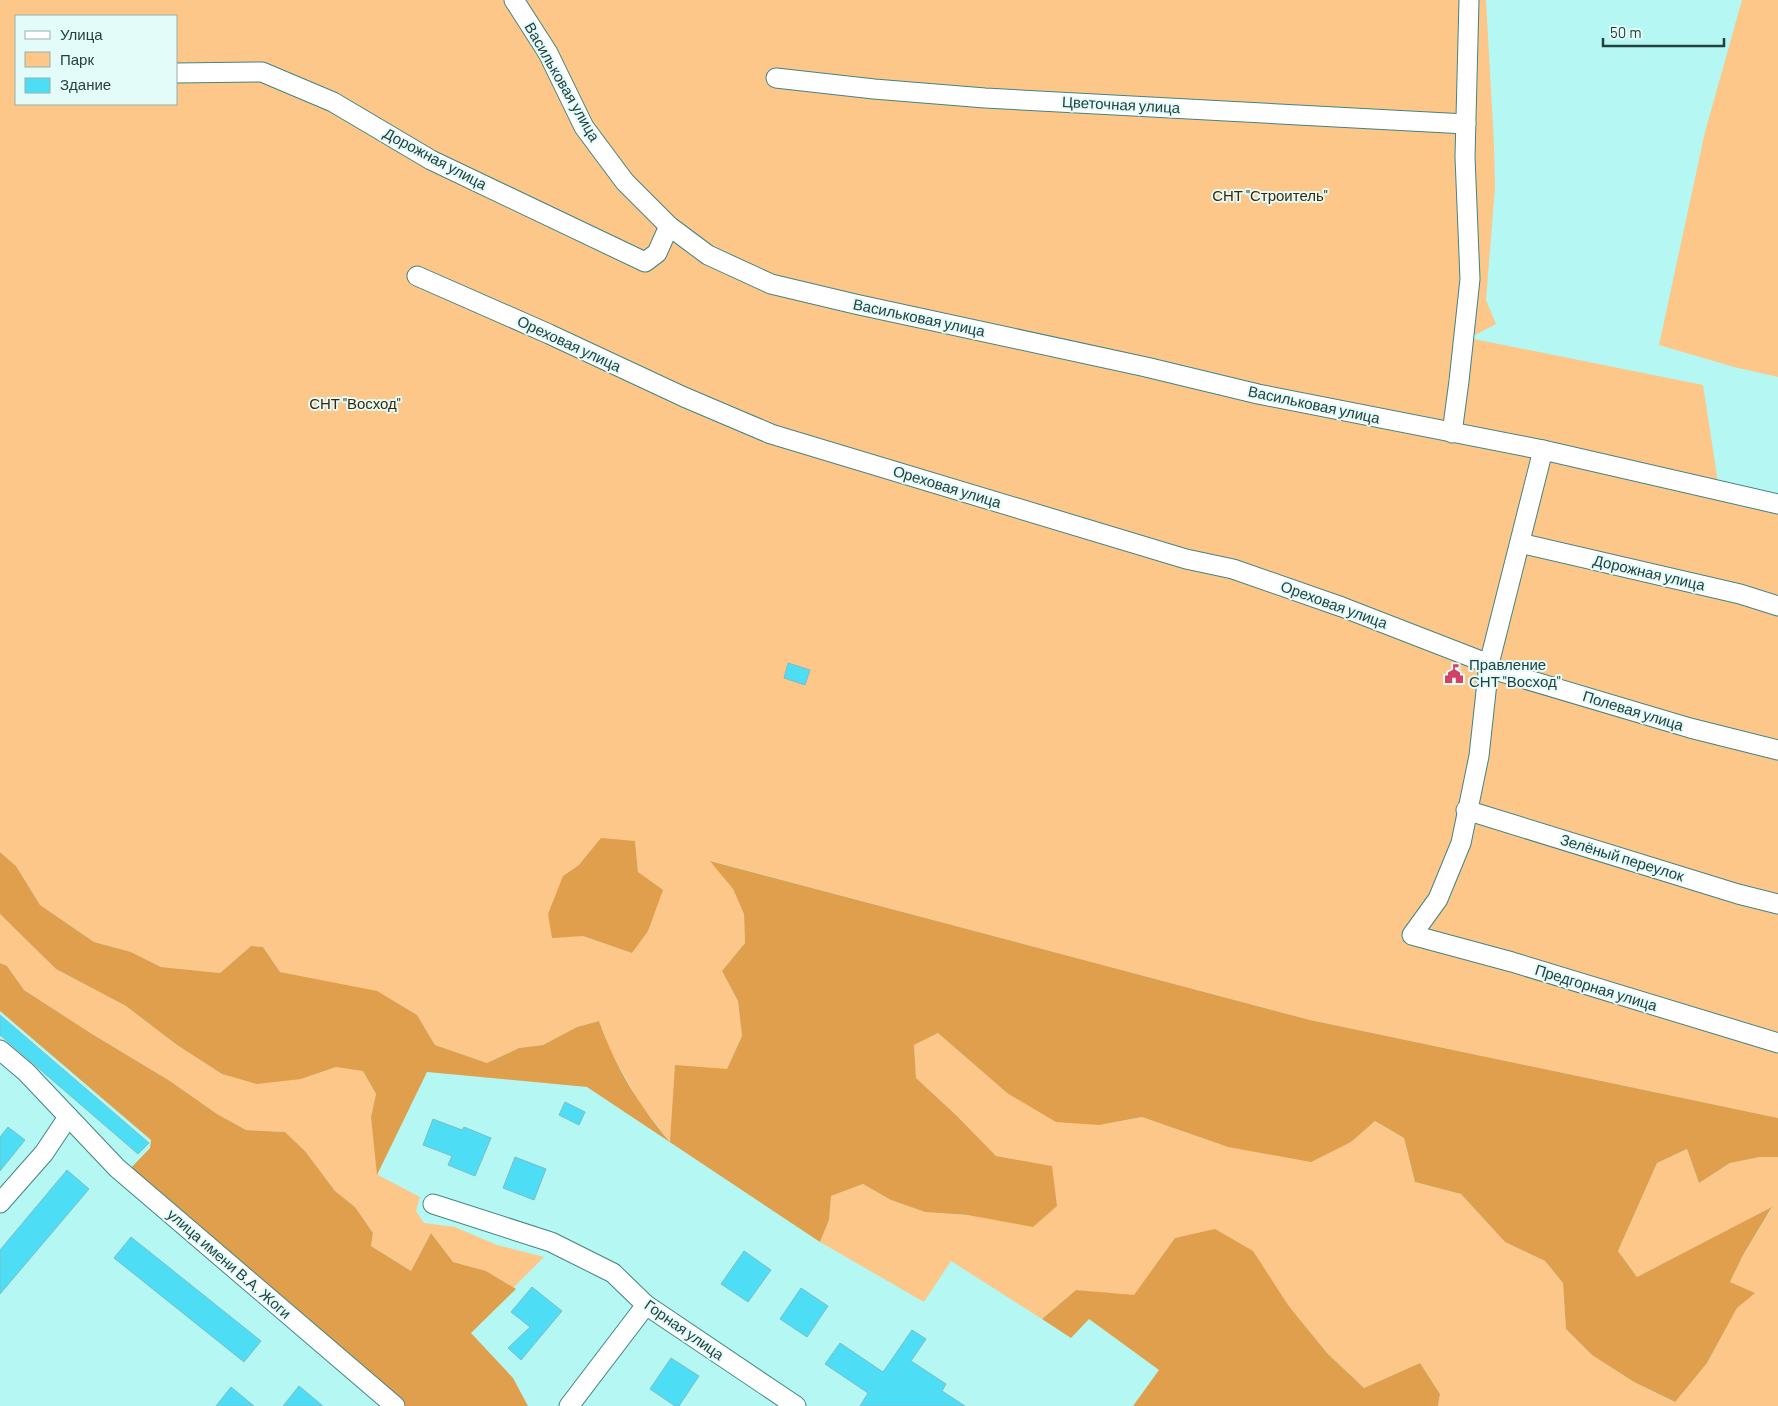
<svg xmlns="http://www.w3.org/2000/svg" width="1778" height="1406" viewBox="0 0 1778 1406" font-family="Barlow,sans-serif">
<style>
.green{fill:#fcc789;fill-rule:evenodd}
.forest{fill:#df9f4d}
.building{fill:#4ddef5;stroke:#7dbcc8}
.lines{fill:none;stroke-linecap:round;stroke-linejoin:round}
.street-casing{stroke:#438480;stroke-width:21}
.street{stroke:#fff;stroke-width:19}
.labels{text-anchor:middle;stroke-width:4;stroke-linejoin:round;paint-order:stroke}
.street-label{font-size:15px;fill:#243f3d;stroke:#e3fcfa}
.park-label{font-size:15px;fill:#402602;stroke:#e3fcfa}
.poi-label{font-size:15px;fill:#243f3d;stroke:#e3fcfa;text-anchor:start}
</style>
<rect width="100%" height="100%" fill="#b5f8f3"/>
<g class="green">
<path d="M0 0H1469L1464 337 1703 385 1719 489 1778 504V1118L1310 1020 711 861 733 889 744 914 745 943 722 971 738 1001 742 1036 727 1069 671 1143 640 1104 611 1052 599 1021 577 1027 543 1045 519 1048 487 1063 435 1045 417 1015 377 992 280 972 263 947 251 946 220 973 161 967 131 952 94 942 40 905 16 866 0 852ZM16 16H176V104H16ZM635 841 638 872 632 953 583 936 563 876 579 865Z"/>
<polygon points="1472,0 1486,0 1494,145 1495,187 1486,300 1496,324 1475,335 1469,333"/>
<polygon points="1742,0 1778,0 1778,377 1734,367 1659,345 1705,132"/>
<polygon points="0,914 56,969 126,1006 177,1045 222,1074 301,1079 336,1067 363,1070 376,1094 371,1117 378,1175 420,1197 416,1211 424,1223 455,1227 497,1245 544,1257 513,1288 486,1271 453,1262 431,1233 411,1271 371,1246 373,1233 355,1207 335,1191 305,1151 285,1132 246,1130 217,1114 170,1081 92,1034 24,990 7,966 0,963"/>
<polygon points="938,1033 1007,1093 1099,1125 1142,1117 1228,1147 1351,1142 1375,1121 1404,1138 1415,1182 1461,1194 1505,1242 1545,1261 1563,1283 1566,1329 1592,1355 1634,1382 1674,1402 1707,1363 1737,1308 1754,1293 1730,1282 1743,1255 1772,1208 1637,1277 1618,1251 1657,1163 1687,1149 1699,1183 1730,1163 1760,1157 1778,1157 1778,1406 1438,1406 1440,1394 1420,1363 1364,1388 1327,1353 1288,1305 1175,1238 1134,1296 1076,1290 1042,1319 951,1261 924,1302 820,1242 829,1220 831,1196 863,1184 891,1200 925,1212 968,1215 1052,1166 996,1156 957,1116 916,1078 914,1045"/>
</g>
<g class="forest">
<polygon points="601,838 635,841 638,872 663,890 648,931 632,953 583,936 552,938 548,914 563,876 579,865"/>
<path d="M0 852 16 866 40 905 94 942 131 952 161 967 220 973 251 946 263 947 280 972 377 991 417 1015 435 1045 487 1063 519 1048 543 1045 577 1027 599 1021C616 1068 638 1104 670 1142L675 1065 727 1069 742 1036 738 1001 722 971 745 943 744 914 733 889 710 861 1310 1020 1778 1118V1157H1760L1730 1163 1699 1183 1687 1149 1657 1163 1618 1251 1637 1277 1772 1207 1743 1255 1730 1282 1755 1293 1737 1308 1707 1363 1675 1402 1634 1382 1592 1355 1566 1329 1563 1283 1545 1261 1505 1242 1461 1194 1415 1182 1404 1138 1375 1121 1351 1142 1311 1162 1228 1147 1142 1117 1099 1125 1056 1122 1007 1093 938 1033 914 1045 916 1078 957 1116 996 1156 1052 1166 1057 1206 1033 1227 968 1215 925 1212 891 1200 863 1184 831 1196 829 1220 820 1242 587 1087 427 1072 377 1175 371 1117 376 1094 363 1071 336 1067 301 1079 257 1084 222 1074 177 1045 126 1006 56 969 0 914Z"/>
<polygon points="0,963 7,966 24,990 92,1034 170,1081 217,1114 246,1130 285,1132 305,1151 335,1191 355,1207 373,1233 371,1246 411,1271 431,1233 453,1262 486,1271 516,1289 471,1333 513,1378 528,1406 402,1406 128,1171 150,1148 151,1140 0,1011"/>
<polygon points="1215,1229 1253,1251 1288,1305 1327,1353 1364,1388 1420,1363 1440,1394 1438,1406 1133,1406 1159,1370 1089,1319 1071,1338 1042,1319 1076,1290 1134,1295 1175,1238"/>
</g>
<g class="building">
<polygon points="788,663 810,670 805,685 784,678"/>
<polygon points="0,1015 149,1143 138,1154 0,1035"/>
<polygon points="565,1102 585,1112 579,1125 559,1115"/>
<polygon points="433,1119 462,1130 464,1127 491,1138 475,1176 448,1165 452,1156 423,1145"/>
<polygon points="8,1127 25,1140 0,1171 0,1137"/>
<polygon points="515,1157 546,1169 534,1200 503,1188"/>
<polygon points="67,1170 89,1189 0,1294 0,1250"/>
<polygon points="131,1237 261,1341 244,1362 114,1258"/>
<polygon points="744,1251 771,1270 748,1302 721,1284"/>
<polygon points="532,1287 562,1311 521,1360 508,1348 530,1327 511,1312"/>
<polygon points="801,1288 828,1306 807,1337 780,1319"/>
<polygon points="912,1330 926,1339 911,1361 946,1384 942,1391 965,1406 860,1406 868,1393 825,1364 840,1343 883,1372"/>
<polygon points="671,1358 699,1376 679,1406 675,1406 650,1389"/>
<polygon points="299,1386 323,1406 283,1406"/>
<polygon points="231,1387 254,1406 216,1406"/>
</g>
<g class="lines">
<g class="street-casing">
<g id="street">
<polyline points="514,0 548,53 584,127 625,182 669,226 708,255 771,284 855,304 1146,367 1258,394 1543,450 1778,504"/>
<polyline points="176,73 262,72 333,102 431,160 645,262 657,253 669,226"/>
<polyline points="776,78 874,89 985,98 1466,124"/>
<polyline points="417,276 549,334 684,397 771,434 1186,559 1233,569 1342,607 1489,664"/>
<polyline points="1452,433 1459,381 1470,279 1465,157 1469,0"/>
<polyline points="1543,450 1489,664 1479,756 1461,843 1438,899 1412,935 1512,962 1778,1043"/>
<polyline points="1520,543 1740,594 1778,606"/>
<polyline points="1488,668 1690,728 1778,750"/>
<polyline points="1466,810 1738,894 1778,904"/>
<polyline points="0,1050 26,1072 117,1168 395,1406"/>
<polyline points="0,1203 44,1153 68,1117"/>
<polyline points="433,1204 551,1242 613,1273 646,1305 796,1406"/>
<polyline points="569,1406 646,1305"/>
</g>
</g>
<use href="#street" class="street"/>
</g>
<defs>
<g id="civic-bare" transform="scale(1.5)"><path d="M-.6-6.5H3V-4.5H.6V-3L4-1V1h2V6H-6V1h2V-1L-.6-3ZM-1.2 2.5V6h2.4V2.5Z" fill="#d24264" stroke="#e3fcfa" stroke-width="2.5" paint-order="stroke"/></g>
</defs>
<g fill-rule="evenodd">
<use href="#civic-bare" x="1454" y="674"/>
</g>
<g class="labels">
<g class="street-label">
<text transform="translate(562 82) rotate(60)" y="5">Васильковая улица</text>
<text transform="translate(1121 105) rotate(3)" y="5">Цветочная улица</text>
<text transform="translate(435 159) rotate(28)" y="5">Дорожная улица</text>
<text transform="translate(919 318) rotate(12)" y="5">Васильковая улица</text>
<text transform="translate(569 344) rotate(25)" y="5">Ореховая улица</text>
<text transform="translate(1314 405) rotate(12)" y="5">Васильковая улица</text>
<text transform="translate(947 487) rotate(17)" y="5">Ореховая улица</text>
<text transform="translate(1649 573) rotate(13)" y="5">Дорожная улица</text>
<text transform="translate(1334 605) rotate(20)" y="5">Ореховая улица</text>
<text transform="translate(1633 711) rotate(17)" y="5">Полевая улица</text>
<text transform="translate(1622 858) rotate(17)" y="5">Зелёный переулок</text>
<text transform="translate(1596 988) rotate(17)" y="5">Предгорная улица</text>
<text transform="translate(229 1264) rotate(41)" y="5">улица имени В.А. Жоги</text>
<text transform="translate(684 1330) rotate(35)" y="5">Горная улица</text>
</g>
<g class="park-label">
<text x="1270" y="201">СНТ "Строитель"</text>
<text x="355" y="409">СНТ "Восход"</text>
</g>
<g class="poi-label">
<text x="1469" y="670">Правление<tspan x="1469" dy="17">СНТ "Восход"</tspan></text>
</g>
</g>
<rect x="15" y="15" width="162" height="90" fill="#e3fcfa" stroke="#97b0ae"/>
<rect x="25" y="31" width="25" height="8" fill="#ffffff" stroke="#97b0ae"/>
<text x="60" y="40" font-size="15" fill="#243f3d">Улица</text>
<rect x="25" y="52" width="25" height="15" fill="#fcc789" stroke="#97b0ae"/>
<text x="60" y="65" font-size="15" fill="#243f3d">Парк</text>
<rect x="25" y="78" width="25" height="15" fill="#4ddef5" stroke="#97b0ae"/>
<text x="60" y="90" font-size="15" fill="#243f3d">Здание</text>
<path d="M1603 38v8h121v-8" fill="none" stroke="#243f3d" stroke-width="2.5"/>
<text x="1610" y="38" font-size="15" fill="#243f3d" stroke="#e3fcfa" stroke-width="4" paint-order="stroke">50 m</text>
</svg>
